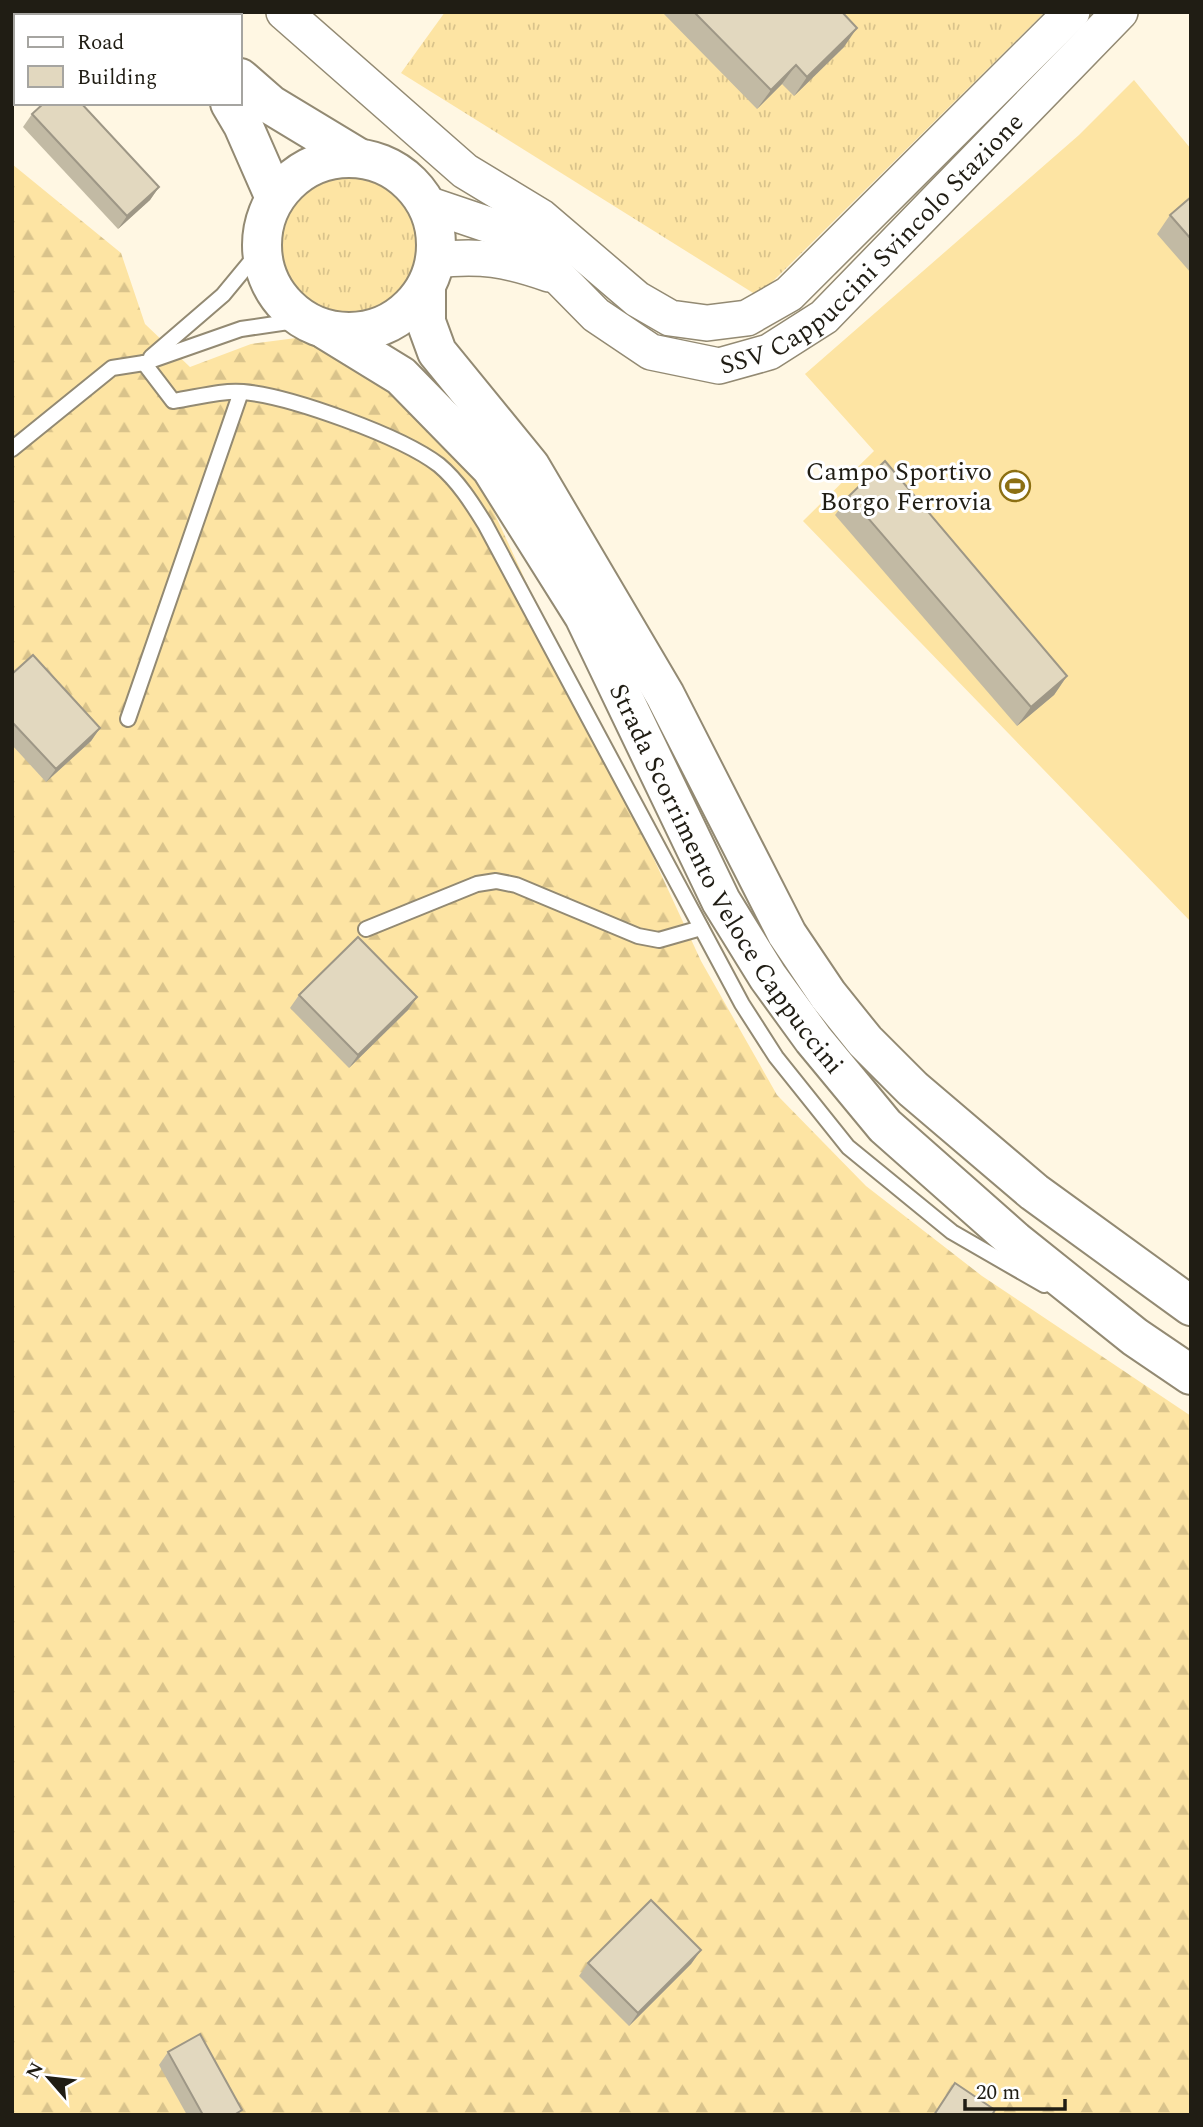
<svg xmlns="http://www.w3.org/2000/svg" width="1203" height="2127" viewBox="0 0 1203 2127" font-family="Spectral,serif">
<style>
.grass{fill:url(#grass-tufts)}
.forest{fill:url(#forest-firs)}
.garden{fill:#fde4a3}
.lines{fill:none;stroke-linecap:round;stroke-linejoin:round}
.service-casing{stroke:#938a73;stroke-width:18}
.tertiary-casing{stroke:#938a73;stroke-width:38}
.secondary-casing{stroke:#938a73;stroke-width:42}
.service{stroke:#fff;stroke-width:14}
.tertiary{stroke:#fff;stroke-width:35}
.secondary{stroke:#fff;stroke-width:38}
.wall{fill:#c2baa4}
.shaded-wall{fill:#9e9786}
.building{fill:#e2d8bf;stroke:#9e9786;stroke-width:2}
.labels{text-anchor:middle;stroke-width:6;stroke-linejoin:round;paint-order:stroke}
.street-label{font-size:26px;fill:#201d14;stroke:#fff}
.poi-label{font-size:26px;fill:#201d14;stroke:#fff;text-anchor:end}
</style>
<defs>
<pattern id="grass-tufts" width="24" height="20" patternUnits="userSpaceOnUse" patternTransform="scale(1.75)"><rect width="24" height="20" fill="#fde4a3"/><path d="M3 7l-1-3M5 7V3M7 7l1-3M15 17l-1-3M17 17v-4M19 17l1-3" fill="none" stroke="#d9c38b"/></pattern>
<pattern id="forest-firs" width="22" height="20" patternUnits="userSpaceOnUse" patternTransform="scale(1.75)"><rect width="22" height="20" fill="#fde4a3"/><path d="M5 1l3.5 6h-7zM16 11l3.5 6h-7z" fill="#d9c38b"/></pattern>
</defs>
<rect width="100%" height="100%" fill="#fff7e3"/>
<g class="grass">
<polygon points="445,12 1045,12 758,296 401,73"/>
<circle cx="350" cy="246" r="69"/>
</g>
<polygon class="forest" points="12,164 121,253 145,324 190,367 251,344 296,338 350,360 405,395 480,482 701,961 777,1095 866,1186 982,1276 1191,1416 1191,2115 12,2115"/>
<polygon class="garden" points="1134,80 1191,149 1191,922 803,521 874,451 805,374 1079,135"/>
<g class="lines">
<g class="service-casing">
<g id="service">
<polyline points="151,357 223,295 261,249"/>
<path d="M144 363 173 401C195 398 221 390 243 392 290 396 401 436 439 465 458 481 472 503 485 524L742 1004 776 1057 848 1147 952 1232 1044 1285"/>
<polyline points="12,449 112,368 144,363 241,329 302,320"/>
<polyline points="128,719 241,392"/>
<polyline points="366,929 477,884 496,881 516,885 638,936 659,940 701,928"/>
</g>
</g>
<g class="tertiary-casing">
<g id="tertiary">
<polyline points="284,12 465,171 541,217 637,299 670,318 707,323 747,318 789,294 1072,12"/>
<path id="s1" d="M427 204 495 227 532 250 596 315 651 352 719 366 769 352 824 317 1120 12"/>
<path d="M435 260C481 255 506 259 549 274"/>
</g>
</g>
<g class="secondary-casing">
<g id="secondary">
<polyline points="170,12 173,16"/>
<polyline points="240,78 271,105 357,157"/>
<polyline points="230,103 243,125 275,198"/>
<circle cx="349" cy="245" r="87"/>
<polyline points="426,288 426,322 437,352 530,466 665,695 787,934 828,995 865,1041 913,1089 1034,1192 1191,1306"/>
<path id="s2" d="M326 330 401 376 491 468 584 616 721 901 768 977 813 1039 885 1126 1015 1241 1135 1337 1191 1375"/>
</g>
</g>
<use href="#service" class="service"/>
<use href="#tertiary" class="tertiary"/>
<use href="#secondary" class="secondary"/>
</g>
<g class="wall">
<polygon points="662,12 842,12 844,47 794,96 782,84 757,109"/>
<polygon points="32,114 159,187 150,200 118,229 23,127"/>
<polygon points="1191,197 1191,273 1157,234 1170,215"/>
<polygon points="849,496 1067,676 1054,695 1017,726 835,515"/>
<polygon points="12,674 100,728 91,741 46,782 12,745"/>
<polygon points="299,995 417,997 408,1010 349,1068 290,1008"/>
<polygon points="701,1950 691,1964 629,2026 579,1976 588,1963"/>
<polygon points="168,2052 239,2115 187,2115 159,2065"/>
</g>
<g class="shaded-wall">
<polygon points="857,28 844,47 794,96 807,77"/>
<polygon points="796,65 782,84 757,109 771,90"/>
<polygon points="159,187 150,200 118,229 127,216"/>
<polygon points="1067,676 1054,695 1017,726 1031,707"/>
<polygon points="100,728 91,741 46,782 56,769"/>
<polygon points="417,997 408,1010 349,1068 358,1055"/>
<polygon points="701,1950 691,1964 629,2026 638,2013"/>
</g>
<g class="building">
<polygon points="694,12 842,12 857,28 807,77 796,65 771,90"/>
<polygon points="12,35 16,39 16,102 12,105"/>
<polygon points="44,103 81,103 159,187 127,216 32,114"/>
<polygon points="1191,197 1191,239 1170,215"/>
<polygon points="885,461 1067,676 1031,707 849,496"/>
<polygon points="33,655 100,728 56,769 12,722 12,674"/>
<polygon points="358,937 417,997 358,1055 299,995"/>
<polygon points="651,1900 701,1950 638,2013 588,1963"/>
<polygon points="200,2034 242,2110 234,2115 203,2115 168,2052"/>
<polygon points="955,2083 995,2110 992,2115 934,2115"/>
</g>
<defs>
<g id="stadium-ring" transform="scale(1.575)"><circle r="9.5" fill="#fff" stroke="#8c6f12" stroke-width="1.5"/><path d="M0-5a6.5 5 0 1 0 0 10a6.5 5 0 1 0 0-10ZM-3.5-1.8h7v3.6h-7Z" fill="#8c6f12"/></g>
</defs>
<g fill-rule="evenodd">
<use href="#stadium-ring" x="1015" y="486"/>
</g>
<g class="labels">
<g class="street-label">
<text dy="9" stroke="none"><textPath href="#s1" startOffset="541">SSV Cappuccini Svincolo Stazione</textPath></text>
<text dy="9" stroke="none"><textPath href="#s2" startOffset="691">Strada Scorrimento Veloce Cappuccini</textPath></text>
</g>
<g class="poi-label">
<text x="992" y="480">Campo Sportivo<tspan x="992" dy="30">Borgo Ferrovia</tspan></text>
</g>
</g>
<rect width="1203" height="2127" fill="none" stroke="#201d14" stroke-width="28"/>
<rect x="14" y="14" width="228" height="91" fill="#ffffff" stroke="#a6a5a1" stroke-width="2"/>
<rect x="28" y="37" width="35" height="10" fill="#ffffff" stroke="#a6a5a1" stroke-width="2"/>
<text x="77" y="49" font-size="21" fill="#201d14">Road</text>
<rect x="28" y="66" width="35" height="21" fill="#e2d8bf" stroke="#a6a5a1" stroke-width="2"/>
<text x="77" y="84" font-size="21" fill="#201d14">Building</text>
<g transform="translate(49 2078) rotate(298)" stroke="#ffffff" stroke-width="5" paint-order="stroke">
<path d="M0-5L12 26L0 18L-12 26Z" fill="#201d14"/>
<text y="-10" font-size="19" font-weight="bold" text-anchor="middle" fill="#201d14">N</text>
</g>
<path d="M965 2099v10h100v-10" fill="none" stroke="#201d14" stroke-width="3.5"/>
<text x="976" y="2099" font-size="21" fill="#201d14" stroke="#ffffff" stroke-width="5" paint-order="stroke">20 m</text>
</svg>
